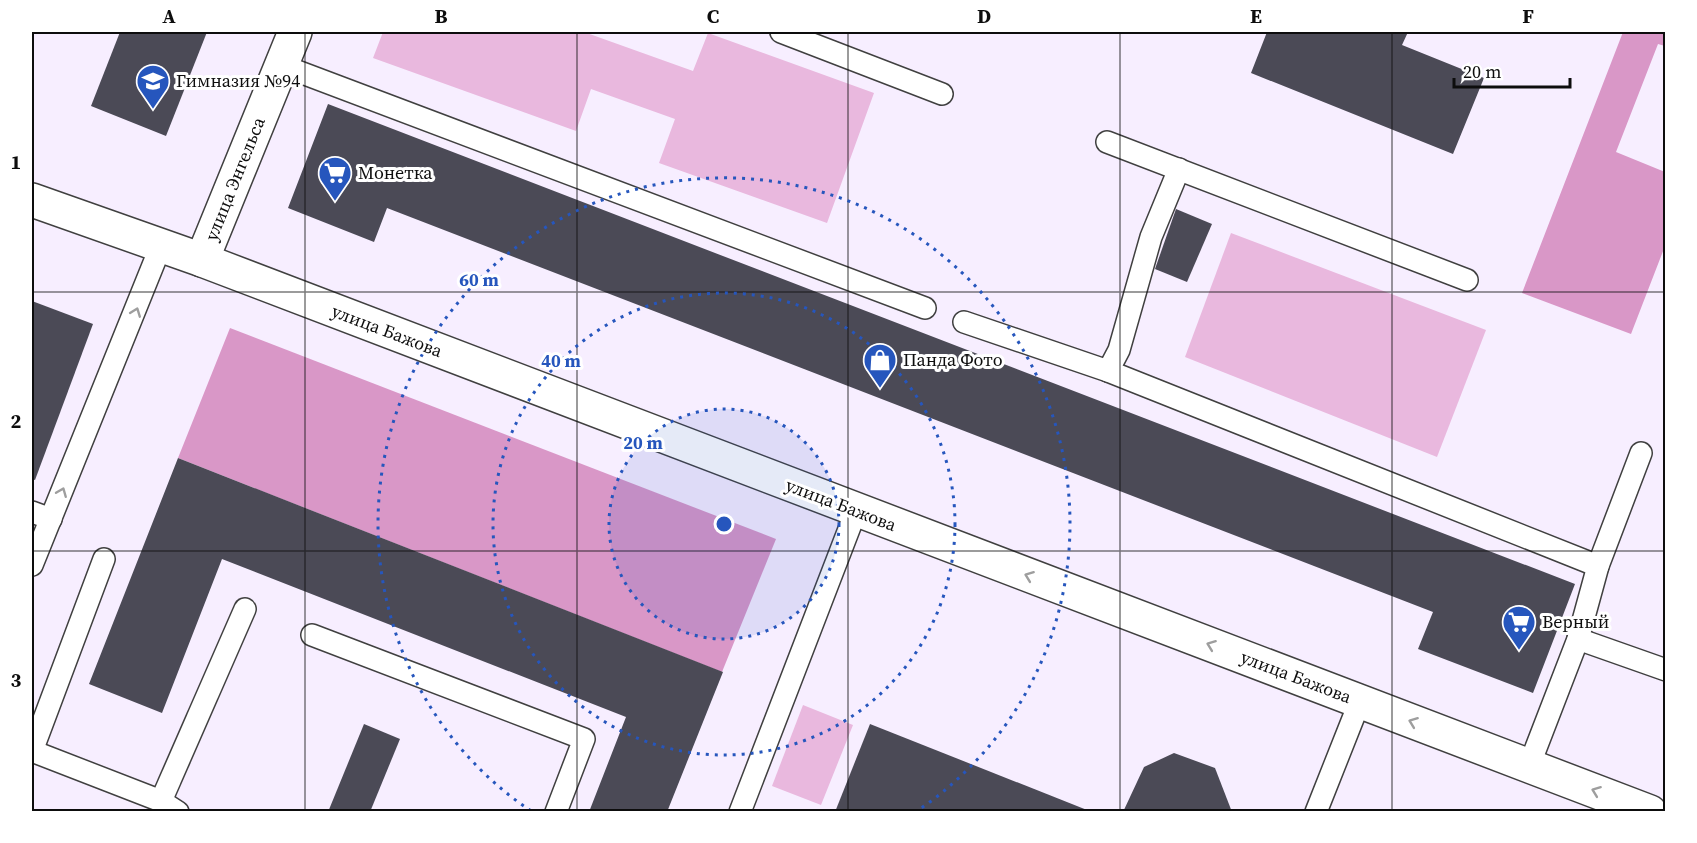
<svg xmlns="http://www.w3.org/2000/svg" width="1697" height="843" viewBox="0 0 1697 843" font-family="'Source Serif 4',serif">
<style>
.green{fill:#e9b8de}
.forest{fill:#d997c7}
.building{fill:#4b4a56}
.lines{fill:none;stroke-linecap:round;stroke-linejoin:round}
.lane-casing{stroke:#404040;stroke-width:24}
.street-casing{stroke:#404040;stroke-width:36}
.lane{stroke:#fff;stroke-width:21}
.street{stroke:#fff;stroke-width:33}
.oneway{stroke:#9e9e9e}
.grid{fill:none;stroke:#0d0d0d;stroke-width:1.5;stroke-opacity:0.55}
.ring{fill:none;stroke:#2656bd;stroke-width:3;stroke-dasharray:3 6}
.labels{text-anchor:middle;stroke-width:6;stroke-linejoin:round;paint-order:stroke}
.poi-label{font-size:18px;fill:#0d0d0d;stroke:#fff;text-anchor:start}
.street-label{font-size:18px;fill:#0d0d0d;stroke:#fff}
.centre{fill:#2656bd;stroke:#fff;stroke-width:3}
.ring-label{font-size:18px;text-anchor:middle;font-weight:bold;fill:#2656bd;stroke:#fff;stroke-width:6;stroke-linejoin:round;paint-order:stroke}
.neatline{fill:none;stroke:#0d0d0d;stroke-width:2}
.grid-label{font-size:20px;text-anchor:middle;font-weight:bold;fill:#0d0d0d}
</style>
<rect width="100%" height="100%" fill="#f7eeff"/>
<g class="green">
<polygon points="383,32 584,32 693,71 708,33 874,93 827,223 659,163 675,119 591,89 576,131 373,58"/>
<polygon points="1231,233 1486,330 1437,457 1185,357"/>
<polygon points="803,705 853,725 821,805 772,786"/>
</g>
<g class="forest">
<polygon points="1623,32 1666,32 1665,46 1658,44 1616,152 1665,172 1665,246 1631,334 1522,293"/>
<polygon points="230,328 776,539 722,672 178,458"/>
</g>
<g class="building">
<polygon points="120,32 207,32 166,136 91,106"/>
<polygon points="1267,32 1408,32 1402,45 1484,78 1453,154 1251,73"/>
<polygon points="328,104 1575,584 1533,693 1418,649 1433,612 387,208 374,242 288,208"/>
<polygon points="1176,209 1212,224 1187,282 1155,269"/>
<polygon points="32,301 93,324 35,480 32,479"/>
<polygon points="178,458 723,672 667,812 589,812 626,717 222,559 162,713 89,684"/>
<polygon points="364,724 400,739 370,812 328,812"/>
<polygon points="870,724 1087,810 1087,812 835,812"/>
<polygon points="1174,753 1215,768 1232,812 1123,812 1144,767"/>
</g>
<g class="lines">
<g class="lane-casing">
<g id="lane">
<polyline points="781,32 942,94"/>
<polyline points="281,65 925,308"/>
<polyline points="1107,142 1467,280"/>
<polyline points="964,322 1108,371 1598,566"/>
<polyline points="1108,371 1119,350 1151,237 1179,169"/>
<polyline points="32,512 51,519"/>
<polyline points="32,565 160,248"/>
<polyline points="312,635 584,739 556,812"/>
<polyline points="1578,639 1666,670"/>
<polyline points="32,751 104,559"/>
<polyline points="32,751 161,801 178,812"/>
<polyline points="1529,766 1578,639 1598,566 1641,453"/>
<polyline points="161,801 245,609"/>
<polyline points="740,812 856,511"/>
<polyline points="1316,812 1360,701"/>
</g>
</g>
<g class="street-casing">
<g id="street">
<polyline points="32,200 202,260 1650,812"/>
<polyline points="202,260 295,32"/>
</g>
</g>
<use href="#lane" class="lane"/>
<use href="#street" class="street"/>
</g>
<defs><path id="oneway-chevron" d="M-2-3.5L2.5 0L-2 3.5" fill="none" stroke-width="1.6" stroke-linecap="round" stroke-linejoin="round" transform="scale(1.5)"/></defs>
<g class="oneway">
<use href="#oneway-chevron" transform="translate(136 312) rotate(-69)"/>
<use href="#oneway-chevron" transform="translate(62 492) rotate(-68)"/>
<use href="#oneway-chevron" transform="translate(1029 576) rotate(-159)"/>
<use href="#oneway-chevron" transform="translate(1211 645) rotate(-159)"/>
<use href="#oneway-chevron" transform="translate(1413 722) rotate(-159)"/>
<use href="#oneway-chevron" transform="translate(1596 791) rotate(-159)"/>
</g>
<path class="grid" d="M305 32V812M577 32V812M848 32V812M1120 32V812M1392 32V812M32 292H1666M32 551H1666"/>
<circle cx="724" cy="524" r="115" fill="#2656bd" fill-opacity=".12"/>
<g class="ring">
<circle cx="724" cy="524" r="115"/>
<circle cx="724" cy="524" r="231"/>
<path d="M531 811A346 346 0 1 1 917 811"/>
</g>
<defs>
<g id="school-pin" transform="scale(1.725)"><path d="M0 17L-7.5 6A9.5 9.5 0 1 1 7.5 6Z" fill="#2656bd" stroke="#fff"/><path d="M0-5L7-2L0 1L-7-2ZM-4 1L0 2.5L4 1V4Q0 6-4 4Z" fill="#fff"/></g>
<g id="supermarket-pin" transform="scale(1.725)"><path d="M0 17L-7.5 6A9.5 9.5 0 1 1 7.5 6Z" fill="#2656bd" stroke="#fff"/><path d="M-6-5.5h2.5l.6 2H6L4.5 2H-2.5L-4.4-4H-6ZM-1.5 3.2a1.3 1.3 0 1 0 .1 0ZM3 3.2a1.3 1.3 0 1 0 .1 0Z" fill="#fff"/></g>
<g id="shop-pin" transform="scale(1.725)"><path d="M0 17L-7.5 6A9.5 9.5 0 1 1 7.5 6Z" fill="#2656bd" stroke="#fff"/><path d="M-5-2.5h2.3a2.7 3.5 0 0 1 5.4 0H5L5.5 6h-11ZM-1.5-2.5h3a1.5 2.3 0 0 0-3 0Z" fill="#fff"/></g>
</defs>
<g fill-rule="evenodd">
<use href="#school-pin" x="153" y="81"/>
<use href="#supermarket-pin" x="335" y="173"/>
<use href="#shop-pin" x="880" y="360"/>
<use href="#supermarket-pin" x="1519" y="622"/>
</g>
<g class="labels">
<g class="poi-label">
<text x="176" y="87">Гимназия №94</text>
<text x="358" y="179">Монетка</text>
<text x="903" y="366">Панда Фото</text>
<text x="1542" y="628">Верный</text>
</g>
<g class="street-label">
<text transform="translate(235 179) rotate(-68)" y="6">улица Энгельса</text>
<text transform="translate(387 331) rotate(21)" y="6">улица Бажова</text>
<text transform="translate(841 505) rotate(21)" y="6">улица Бажова</text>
<text transform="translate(1296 677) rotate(21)" y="6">улица Бажова</text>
</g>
</g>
<circle cx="724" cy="524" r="9" class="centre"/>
<g class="ring-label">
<text x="479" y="286">60 m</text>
<text x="561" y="367">40 m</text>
<text x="643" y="449">20 m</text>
</g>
<rect width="1697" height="843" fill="none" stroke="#ffffff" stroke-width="66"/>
<path d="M1454 78v9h116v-9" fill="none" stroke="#0d0d0d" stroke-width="3"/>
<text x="1463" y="78" font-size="18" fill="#0d0d0d" stroke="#ffffff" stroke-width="4.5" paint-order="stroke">20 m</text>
<rect x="33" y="33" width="1631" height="777" class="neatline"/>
<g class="grid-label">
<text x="169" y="23">A</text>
<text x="441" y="23">B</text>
<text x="713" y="23">C</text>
<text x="984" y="23">D</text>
<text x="1256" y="23">E</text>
<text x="1528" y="23">F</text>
<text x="16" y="169">1</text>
<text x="16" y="428">2</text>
<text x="16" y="687">3</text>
</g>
</svg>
